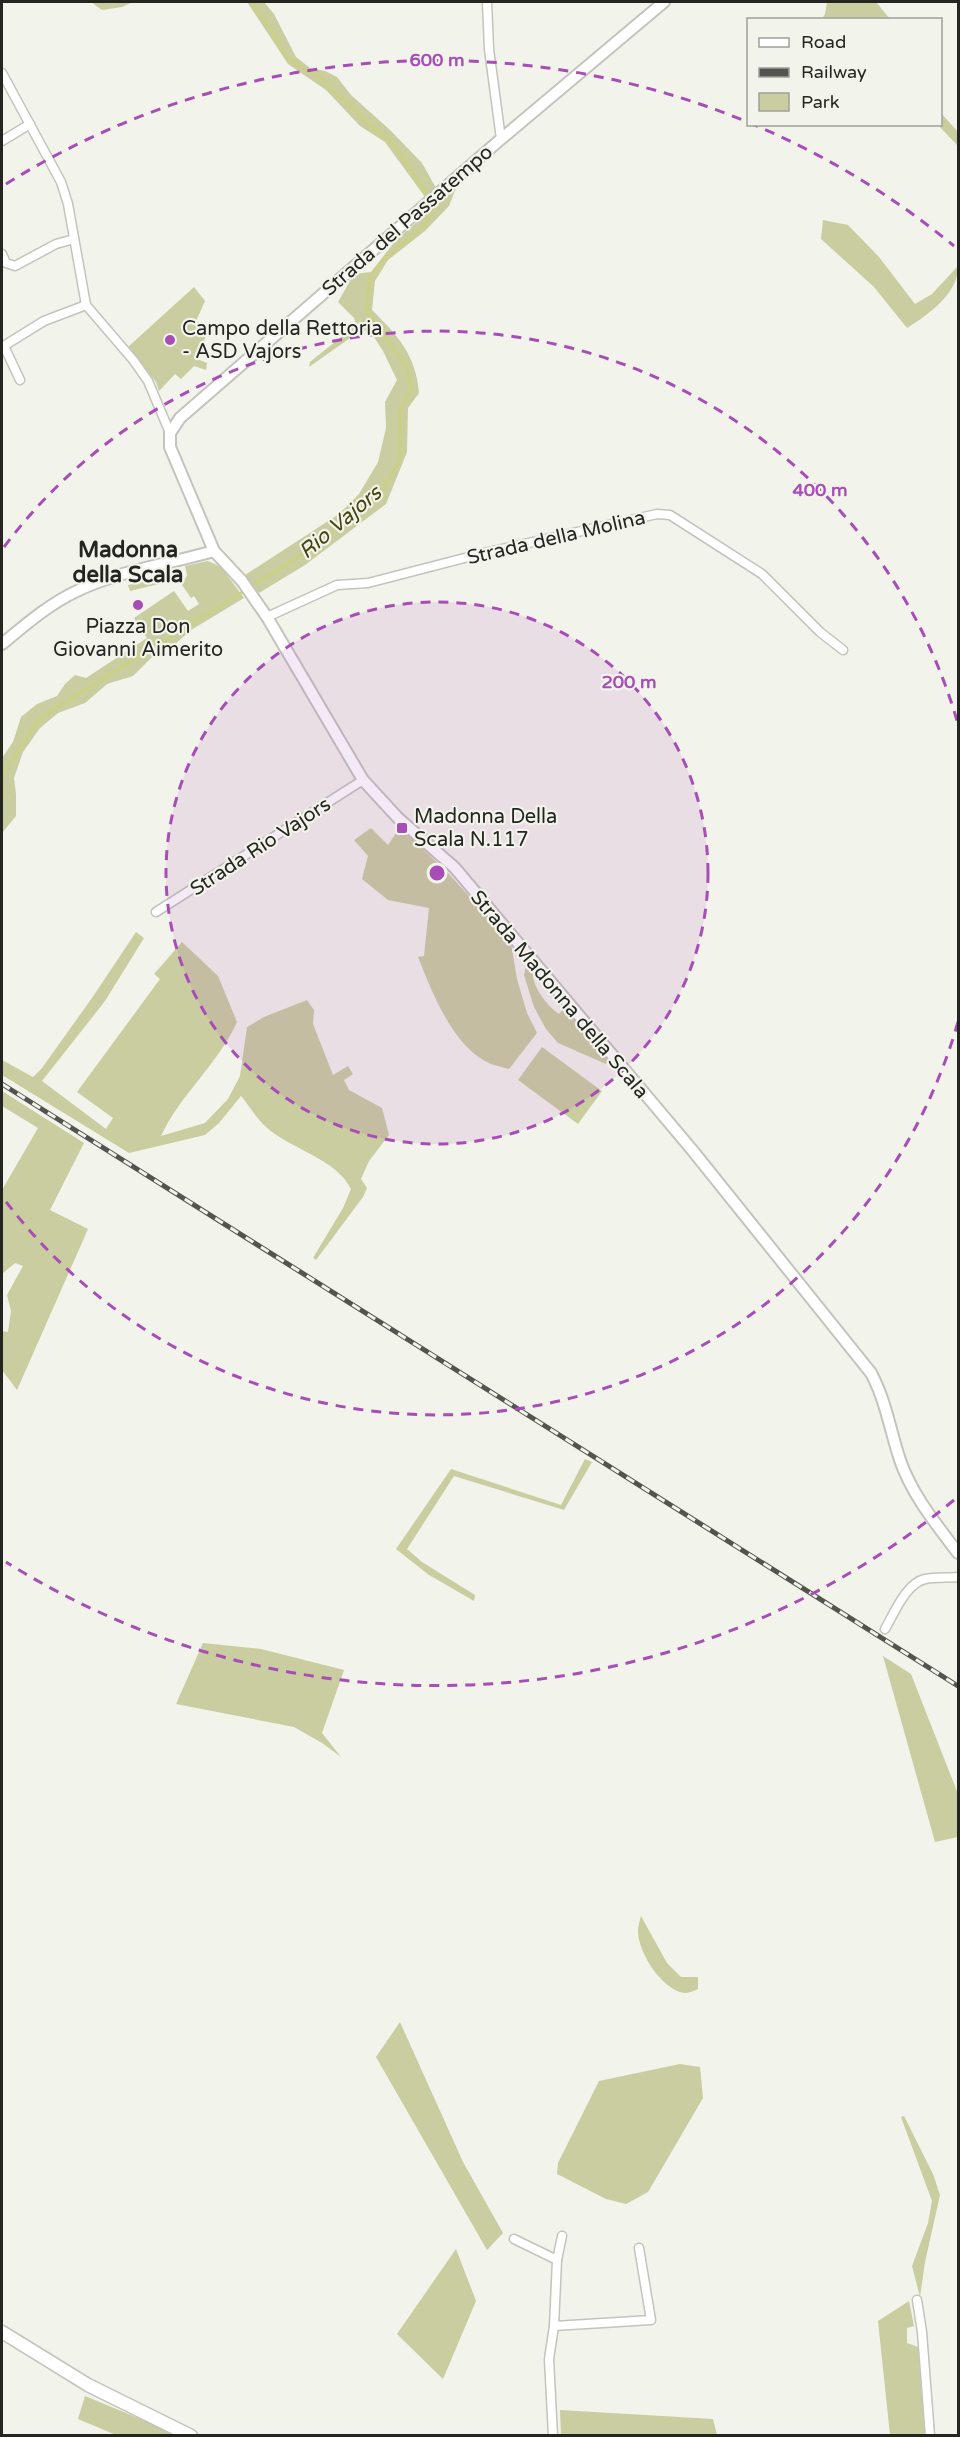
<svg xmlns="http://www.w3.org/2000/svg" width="960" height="2437" viewBox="0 0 960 2437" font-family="'Varela Round',sans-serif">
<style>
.green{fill:#c9cd9f}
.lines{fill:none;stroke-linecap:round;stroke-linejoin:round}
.stream{stroke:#cbd085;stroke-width:3}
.minor-casing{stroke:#c3c4bc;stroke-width:11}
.tertiary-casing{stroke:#c3c4bc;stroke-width:14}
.secondary-casing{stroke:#c3c4bc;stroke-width:15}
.minor{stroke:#fff;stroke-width:8}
.tertiary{stroke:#fff;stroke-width:10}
.secondary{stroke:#fff;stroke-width:12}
.rail-casing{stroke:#53534f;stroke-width:5}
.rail{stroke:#f2f3eb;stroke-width:3;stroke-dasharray:9;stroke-linecap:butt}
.ring{fill:none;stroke:#a84db7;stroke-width:3;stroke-dasharray:10 8}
.poi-dot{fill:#a84db7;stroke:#f2f3eb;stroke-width:2}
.labels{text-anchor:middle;stroke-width:4.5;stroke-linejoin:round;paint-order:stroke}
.street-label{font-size:20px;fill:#242421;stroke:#f2f3eb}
.poi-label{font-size:20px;fill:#242421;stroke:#f2f3eb;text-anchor:start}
.water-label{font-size:21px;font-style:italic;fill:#42440a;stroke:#f2f3eb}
.quarter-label{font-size:22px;font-weight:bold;fill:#242421;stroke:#f2f3eb}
.centre{fill:#a84db7;stroke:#f2f3eb;stroke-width:3}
.ring-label{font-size:18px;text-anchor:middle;font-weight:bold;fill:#a84db7;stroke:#f2f3eb;stroke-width:4.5;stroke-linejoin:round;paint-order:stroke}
</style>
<rect width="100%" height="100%" fill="#f2f3eb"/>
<g class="green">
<polygon points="91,2 133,2 122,7 102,10"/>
<polygon points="247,2 264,2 274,14 296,57 310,68 325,71 337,77 351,95 390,130 422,163 436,188 425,197 385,142 360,126 326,90 288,64"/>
<polygon points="827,2 876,2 890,19 822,19 825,14"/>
<polygon points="941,113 958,132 958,146 938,125 940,124"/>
<path d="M456 188 449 206 425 231 388 260 375 281 372 310C398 336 416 355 419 393L408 408 407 452 386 504 305 565 259 593 245 575 339 514 359 494 378 462 386 428 385 402 397 380 383 351 370 331H360L309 367 310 362 356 325 354 318 338 302 354 274 371 272 396 240Z"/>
<path d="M823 220 848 225 879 257 915 304 932 294 958 266C959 293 928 315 907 328L874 287 821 239Z"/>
<polygon points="194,287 205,301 196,321 203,325 201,331 207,333 197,359 207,363 206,370 194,366 181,379 175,374 159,391 156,382 128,347"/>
<polygon points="208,561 221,567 244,598 191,630 173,646 151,658 133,676 107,684 85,703 58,713 40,728 23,752 14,778 16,794 16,816 2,833 2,758 13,742 21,717 37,704 57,696 65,684 75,675 86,678 147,638 134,618 174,591 188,611 199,604 194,596 191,598 182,585 187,575 185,566"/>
<polygon points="177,573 178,577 163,580 163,583 130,591 128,585"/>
<path d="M400 827 449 874 511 943 517 979 527 1013 537 1033 509 1069C503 1067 496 1066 491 1064 453 1048 432 992 418 957L424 956 429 908 388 900 362 879 368 856 354 840 371 828 388 845Z"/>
<path d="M136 932 144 938 105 1001 42 1081 106 1129 113 1118 77 1092 160 979 154 974 182 942 218 976 237 1022C218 1064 180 1095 161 1136L205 1123 228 1099 240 1076 247 1027 264 1017 307 1000 314 1010 313 1024 333 1075 348 1066 353 1074 344 1080 349 1090 382 1108 389 1135 369 1161 361 1179 367 1188 363 1197 316 1260 313 1258 343 1208 351 1189C336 1158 289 1149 265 1126 256 1118 249 1105 241 1096L219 1123 205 1135 129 1153 2 1075V1060L33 1077 42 1068 92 998Z"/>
<path d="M527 961 533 967C529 983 546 1005 559 1014L566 1006 609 1058 606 1064 558 1043 546 1029 534 1007 524 975Z"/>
<polygon points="542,1047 602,1091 578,1124 518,1080"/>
<polygon points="2,1091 84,1143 50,1210 88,1229 17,1390 2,1370 2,1331 8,1332 11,1311 7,1295 23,1266 15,1263 2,1274 2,1190 38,1128 2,1106"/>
<polygon points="585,1459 592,1462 564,1510 454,1476 407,1549 422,1562 475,1595 474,1601 429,1575 396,1549 451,1469 561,1505"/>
<polygon points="203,1643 261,1649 344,1670 322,1733 341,1757 322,1743 294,1727 176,1704"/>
<polygon points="883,1656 911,1674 958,1794 958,1837 935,1842"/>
<path d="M641 1916 667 1963 681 1977H698V1989C694 1991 689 1993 684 1993 662 1990 637 1951 638 1930 638 1926 640 1920 641 1916Z"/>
<polygon points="400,2022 463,2162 503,2233 487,2250 376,2057"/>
<polygon points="680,2064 700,2067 703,2098 648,2192 626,2204 606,2199 557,2174 558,2163 599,2081"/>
<polygon points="904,2116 933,2174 940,2195 925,2262 920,2297 912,2266 928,2223 932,2201 901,2117"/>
<polygon points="456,2249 476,2301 443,2379 397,2334"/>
<polygon points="909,2301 914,2326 907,2328 907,2343 918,2347 925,2435 890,2435 878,2321"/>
<polygon points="85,2396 179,2435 116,2435 78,2419"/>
<polygon points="560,2410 713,2419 717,2435 561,2435"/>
</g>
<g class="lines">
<g class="stream">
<polyline points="251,2 270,27 286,56 309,73 324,79 332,91 349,104 366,122 391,141 430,198"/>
<path d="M2 797 3 775 37 722 59 706 315 547 379 496 400 461V410L412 387 407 367 367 312C368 302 367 288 370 279 381 250 434 234 432 204"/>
</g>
<g class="minor-casing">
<g id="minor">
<polyline points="487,2 489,49 501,139"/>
<polyline points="2,73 61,182 68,204 86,305 134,361 148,381 170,433"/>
<polyline points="2,141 30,124"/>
<polyline points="2,254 6,263 15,266 56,244 74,239"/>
<polyline points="4,346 20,380"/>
<polyline points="2,347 44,321 86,305"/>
<polyline points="267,617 337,585 368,583 480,554 657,514 670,515 762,574 820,632 843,650"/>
<polyline points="156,912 363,780"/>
<path d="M885 1629C894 1614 906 1583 925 1579 936 1577 948 1578 958 1577"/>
<polyline points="514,2239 557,2260"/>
<polyline points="917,2300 922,2332 930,2436"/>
<polyline points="554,2326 651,2320 639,2248"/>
<polyline points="553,2436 549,2359 554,2326 557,2260 562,2236"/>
</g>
</g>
<g class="tertiary-casing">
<g id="tertiary">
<path d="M664 2 501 139 180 418 170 433V447L214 551 242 581 267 617 363 780 398 818 455 868 693 1151 871 1373C886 1401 890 1430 900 1460 912 1495 936 1524 958 1553"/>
<path d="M2 644C25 625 49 604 77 591 115 572 172 563 214 551"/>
</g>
</g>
<g class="secondary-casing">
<polyline id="secondary" points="2,2332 88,2385 191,2436"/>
</g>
<use href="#minor" class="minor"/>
<use href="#tertiary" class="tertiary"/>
<use href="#secondary" class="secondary"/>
<g class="rail-casing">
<polyline id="rail" points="2,1084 958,1686"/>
</g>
<use href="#rail" class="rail"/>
</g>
<circle cx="437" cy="873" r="271" fill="#a84db7" fill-opacity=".12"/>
<g class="ring">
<circle cx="437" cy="873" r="271"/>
<path d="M958 1022A542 542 0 0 1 4 1199M4 547A542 542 0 0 1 958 724"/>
<path d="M954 1500A813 813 0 0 1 6 1562M6 184A813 813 0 0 1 954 246"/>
</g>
<g class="poi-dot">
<circle cx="170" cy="340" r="6"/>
<circle cx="138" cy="605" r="6"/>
<rect x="396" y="822" width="12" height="12" rx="3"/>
</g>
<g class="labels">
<g class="street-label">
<text transform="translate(407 220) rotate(-41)" y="7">Strada del Passatempo</text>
<text transform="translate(556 537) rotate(-13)" y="7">Strada della Molina</text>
<text transform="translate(260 846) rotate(-33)" y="7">Strada Rio Vajors</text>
<text transform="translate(560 994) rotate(50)" y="7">Strada Madonna della Scala</text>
</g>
<g class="poi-label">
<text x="182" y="335">Campo della Rettoria<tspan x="182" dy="23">- ASD Vajors</tspan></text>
<text x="138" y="633" text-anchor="middle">Piazza Don<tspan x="138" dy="23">Giovanni Aimerito</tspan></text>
<text x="414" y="823">Madonna Della<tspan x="414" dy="23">Scala N.117</tspan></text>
</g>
<g class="water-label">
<text transform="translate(340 522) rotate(-40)" y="7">Rio Vajors</text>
</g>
<g class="quarter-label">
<text x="128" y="557">Madonna<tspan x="128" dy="25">della Scala</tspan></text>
</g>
</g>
<circle cx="437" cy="873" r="9" class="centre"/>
<g class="ring-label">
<text x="437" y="66">600 m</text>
<text x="820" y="496">400 m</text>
<text x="629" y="688">200 m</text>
</g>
<rect width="960" height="2437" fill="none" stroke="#242421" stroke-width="6"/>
<rect x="747" y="18" width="195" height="108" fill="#f2f3eb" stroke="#a0a09a" stroke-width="1.5"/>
<rect x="759" y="38" width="30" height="9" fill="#ffffff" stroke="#a0a09a" stroke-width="1.5"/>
<text x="801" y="48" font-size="18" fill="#242421">Road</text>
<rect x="759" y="68" width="30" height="9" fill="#53534f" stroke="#a0a09a" stroke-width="1.5"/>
<text x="801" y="78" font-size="18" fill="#242421">Railway</text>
<rect x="759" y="93" width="30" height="18" fill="#c9cd9f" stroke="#a0a09a" stroke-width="1.5"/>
<text x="801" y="108" font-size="18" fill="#242421">Park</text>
</svg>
